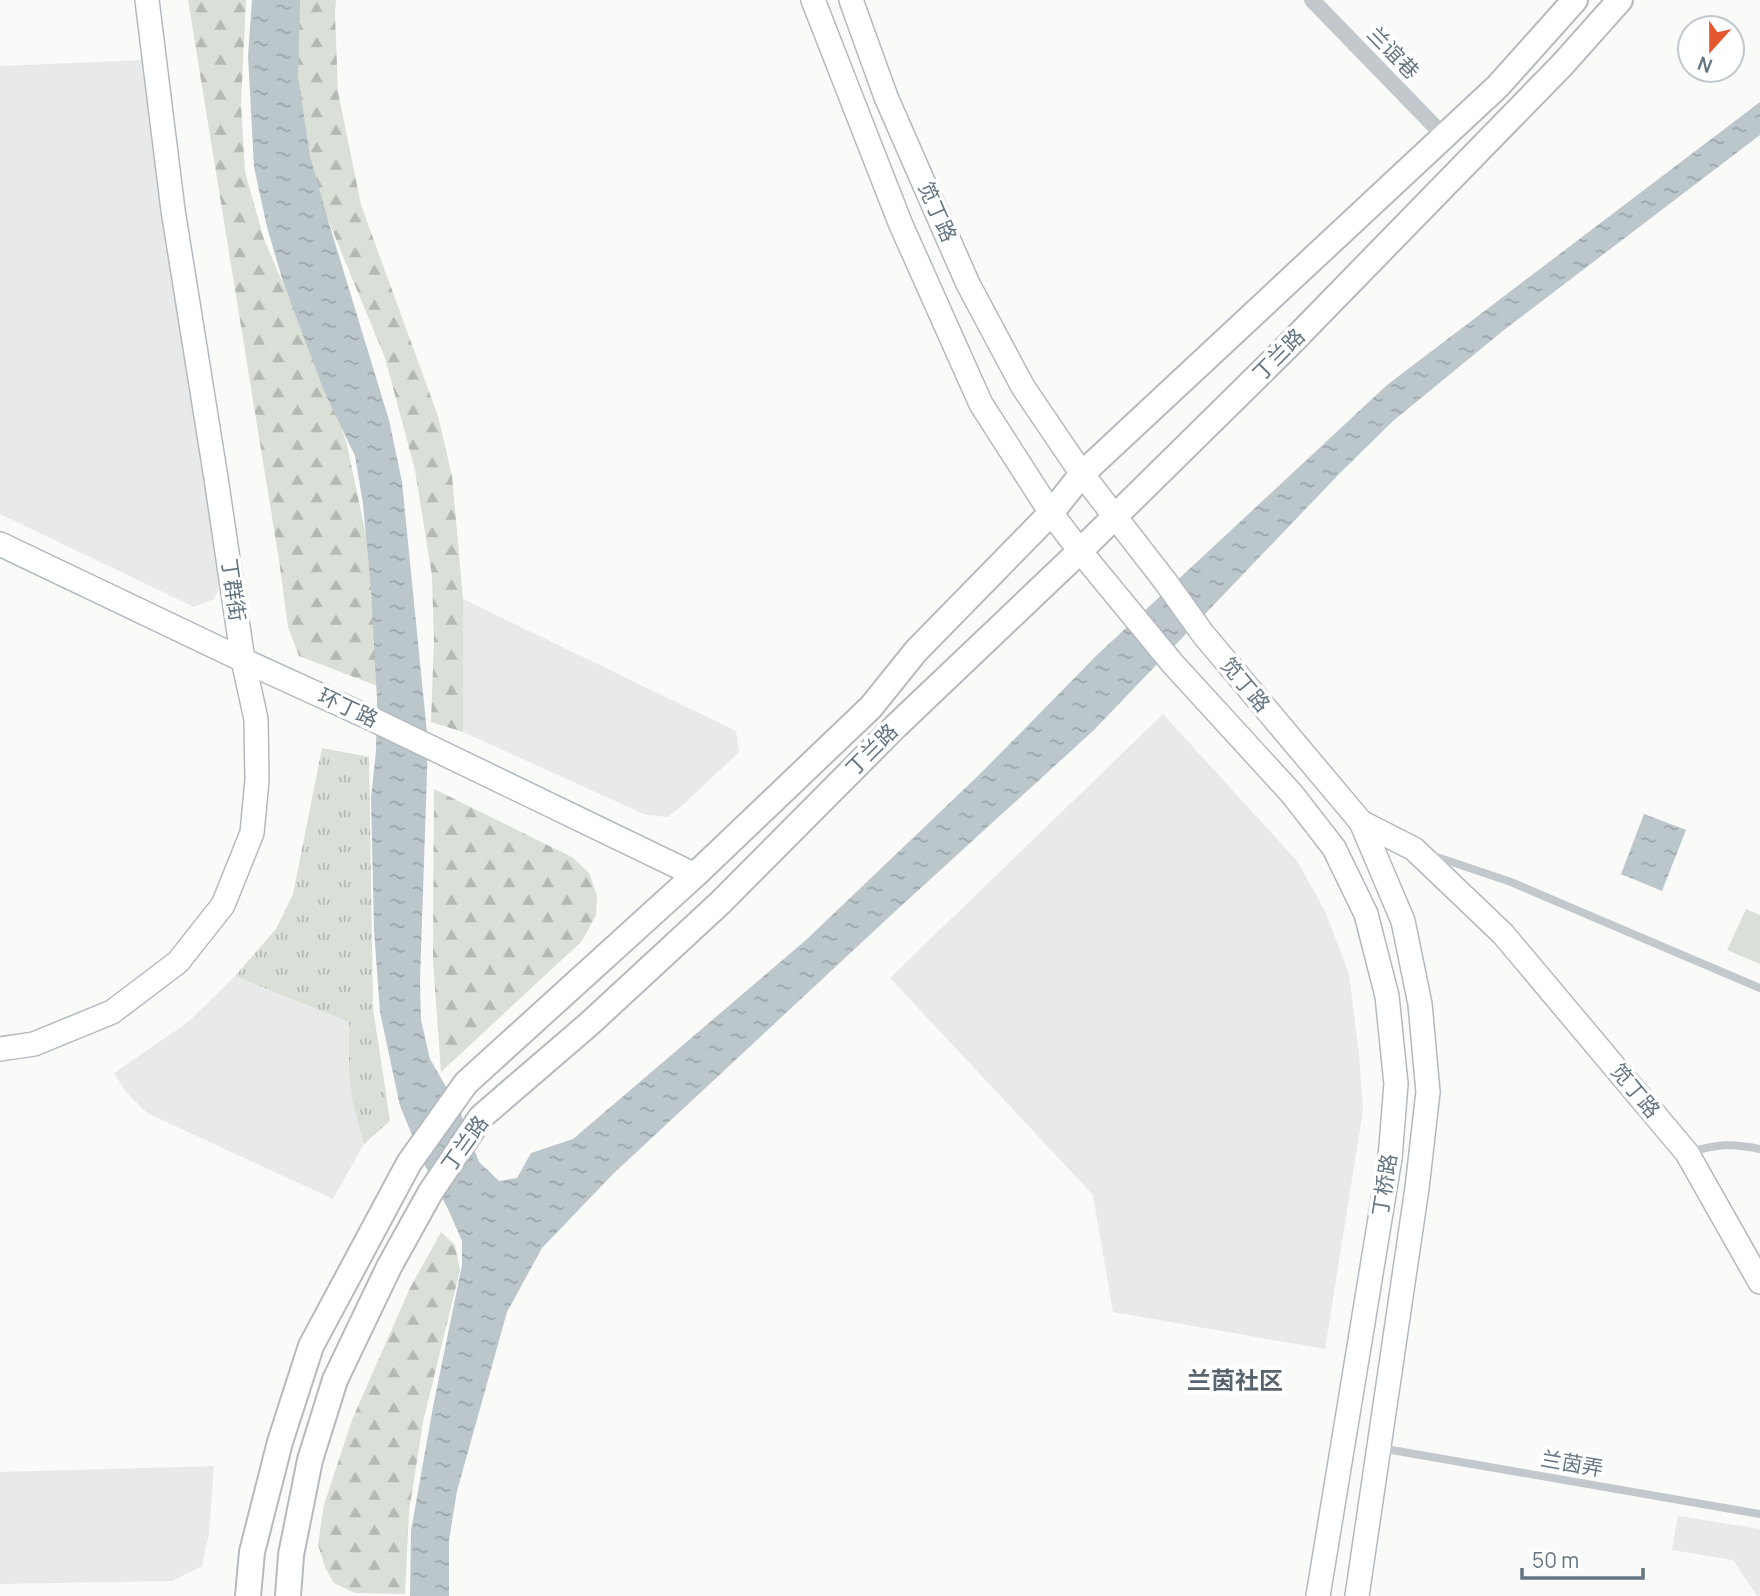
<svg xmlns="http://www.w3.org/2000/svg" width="1760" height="1596" viewBox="0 0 1760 1596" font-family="Manrope,'Noto Sans SC',sans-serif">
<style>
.built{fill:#e8e9e9}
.grass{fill:url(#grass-tufts)}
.forest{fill:url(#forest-firs)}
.pitch{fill:#dadfd7}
.water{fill:url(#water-ripples)}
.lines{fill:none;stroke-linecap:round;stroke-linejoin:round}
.secondary-casing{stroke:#b3babf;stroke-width:26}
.primary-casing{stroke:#b5babe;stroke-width:28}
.lane{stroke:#c3c8cc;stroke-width:8}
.street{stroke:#c3c8cc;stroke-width:16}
.secondary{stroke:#fff;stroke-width:23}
.primary{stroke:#fff;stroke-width:24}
.labels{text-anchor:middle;stroke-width:7;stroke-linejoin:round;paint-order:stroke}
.street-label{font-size:21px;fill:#657683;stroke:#fff}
.quarter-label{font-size:24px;font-weight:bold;fill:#57646e;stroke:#fff}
</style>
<defs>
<pattern id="grass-tufts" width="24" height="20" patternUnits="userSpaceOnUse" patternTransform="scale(1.75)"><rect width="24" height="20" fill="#dadfd7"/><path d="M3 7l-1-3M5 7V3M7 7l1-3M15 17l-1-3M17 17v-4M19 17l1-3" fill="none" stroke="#b4b9b4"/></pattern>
<pattern id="forest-firs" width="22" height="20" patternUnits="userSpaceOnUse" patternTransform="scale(1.75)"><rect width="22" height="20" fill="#dadfd7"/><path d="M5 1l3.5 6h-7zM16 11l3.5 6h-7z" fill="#b4b9b4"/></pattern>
<pattern id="water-ripples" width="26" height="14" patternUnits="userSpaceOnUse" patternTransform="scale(1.75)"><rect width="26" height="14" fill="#bbc7cb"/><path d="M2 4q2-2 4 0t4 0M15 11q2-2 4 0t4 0" fill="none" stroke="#9ca6aa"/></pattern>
</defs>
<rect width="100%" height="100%" fill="#fafaf8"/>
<g class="built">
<polygon points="144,60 223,578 214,599 194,607 0,514 0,66"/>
<polygon points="463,599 736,731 739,752 686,802 668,817 646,815 463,732"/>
<polygon points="1163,714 1297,861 1325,911 1349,974 1359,1054 1363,1110 1325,1349 1113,1312 1093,1195 890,978"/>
<polygon points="235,976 349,1022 349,1070 352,1100 364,1144 333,1199 147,1113 126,1092 114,1073 188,1022"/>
<polygon points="214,1466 209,1533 202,1566 172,1581 0,1584 0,1472"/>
<polygon points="1678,1516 1760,1529 1760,1596 1757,1596 1733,1560 1672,1550"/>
</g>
<polygon class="grass" points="322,748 369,757 373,1008 390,1121 364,1144 352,1100 349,1070 349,1022 235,976 276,929 293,894"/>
<g class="forest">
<polygon points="188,0 246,0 241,104 245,172 264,239 293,307 324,372 347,445 368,545 380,687 299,656 288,627 279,560"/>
<polygon points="299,0 336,0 335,14 338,92 361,205 438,416 452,476 463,599 463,732 431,722 434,641 432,576 415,470 385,358 308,171 298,115 297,22"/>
<polygon points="434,789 572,857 589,873 597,896 596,915 582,941 441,1072 433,961"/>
<polygon points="441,1232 455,1245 460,1270 423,1422 409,1512 405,1594 355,1593 334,1583 325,1567 318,1544 324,1505 352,1420 409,1290"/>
</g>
<polygon class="pitch" points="1746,909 1760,915 1760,964 1727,950"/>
<g class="water">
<polygon points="252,0 300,0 298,77 310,156 328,220 389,420 402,482 428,743 420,981 421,1020 430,1059 460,1111 479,1162 499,1181 517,1178 531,1153 573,1139 806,940 981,773 1097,655 1387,385 1760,102 1760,135 1504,330 1393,421 1341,472 1094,730 889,917 613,1174 542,1248 507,1312 457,1491 449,1540 449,1596 410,1596 411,1531 433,1407 462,1265 462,1241 448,1209 424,1164 400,1106 380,1012 374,930 371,798 376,751 377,699 371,589 363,504 355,456 324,391 283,282 267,227 254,167 248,56"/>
<polygon points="1644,814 1686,830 1662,891 1621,874"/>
</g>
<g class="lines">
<g class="secondary-casing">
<g id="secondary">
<polyline points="813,0 901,225 981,404 1051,513 1080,551 1173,664 1292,794 1334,848 1366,914 1387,996 1396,1084 1390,1158 1318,1596"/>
<polyline points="851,0 886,97 968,284 1023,387 1082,474 1165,581 1203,634 1361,822 1414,849 1503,934 1687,1153 1760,1282"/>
<polyline points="0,544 243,660 372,719 695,875"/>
<polyline points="0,1049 34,1044 112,1012 178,962 223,905 252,833 257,780 256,719 243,660 216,478 173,210 147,0"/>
<polyline points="1357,1596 1417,1188 1428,1092 1420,1004 1403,921 1361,822"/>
</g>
</g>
<g class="primary-casing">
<g id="primary">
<polyline points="248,1596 252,1552 280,1442 311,1346 409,1163 466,1083 695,875 871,707 916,651 1051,513 1082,474 1498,86 1575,0"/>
<polyline points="288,1596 291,1555 310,1460 335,1380 389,1267 430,1193 481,1117 588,1025 720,903 895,727 1080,551 1287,347 1563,64 1620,0"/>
</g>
</g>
<g class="lane">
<polyline points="1431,855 1511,882 1760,988"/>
<path d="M1690 1152C1718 1144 1731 1143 1760 1149"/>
<polyline points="1380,1448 1760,1514"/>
</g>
<polyline class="street" points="1312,0 1444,136"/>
<use href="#secondary" class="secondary"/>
<use href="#primary" class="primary"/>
</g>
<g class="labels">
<g class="street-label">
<text transform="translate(1393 53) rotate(46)" y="7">兰谊巷</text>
<text transform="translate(937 212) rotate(66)" y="7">笕丁路</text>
<text transform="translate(1279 355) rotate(-45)" y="7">丁兰路</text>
<text transform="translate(233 590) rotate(82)" y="7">丁群街</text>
<text transform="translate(1245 685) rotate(50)" y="7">笕丁路</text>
<text transform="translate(348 708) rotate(25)" y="7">环丁路</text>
<text transform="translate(872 750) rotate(-45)" y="7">丁兰路</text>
<text transform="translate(1635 1091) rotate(50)" y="7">笕丁路</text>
<text transform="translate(465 1144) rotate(-54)" y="7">丁兰路</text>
<text transform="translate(1385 1185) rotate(-81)" y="7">丁桥路</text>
<text transform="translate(1572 1464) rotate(10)" y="7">兰茵弄</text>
</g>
<g class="quarter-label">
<text x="1235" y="1389">兰茵社区</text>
</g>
</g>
<g transform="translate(1711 49) rotate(201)"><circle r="33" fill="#ffffff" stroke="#c1c8cd" stroke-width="2"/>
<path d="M0-5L12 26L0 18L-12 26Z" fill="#e4572e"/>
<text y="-10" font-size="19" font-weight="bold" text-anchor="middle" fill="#657683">N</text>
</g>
<path d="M1522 1568v10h121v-10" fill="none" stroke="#657683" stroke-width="3.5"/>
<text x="1532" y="1568" font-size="21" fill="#657683" stroke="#ffffff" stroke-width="5" paint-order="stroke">50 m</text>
</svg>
